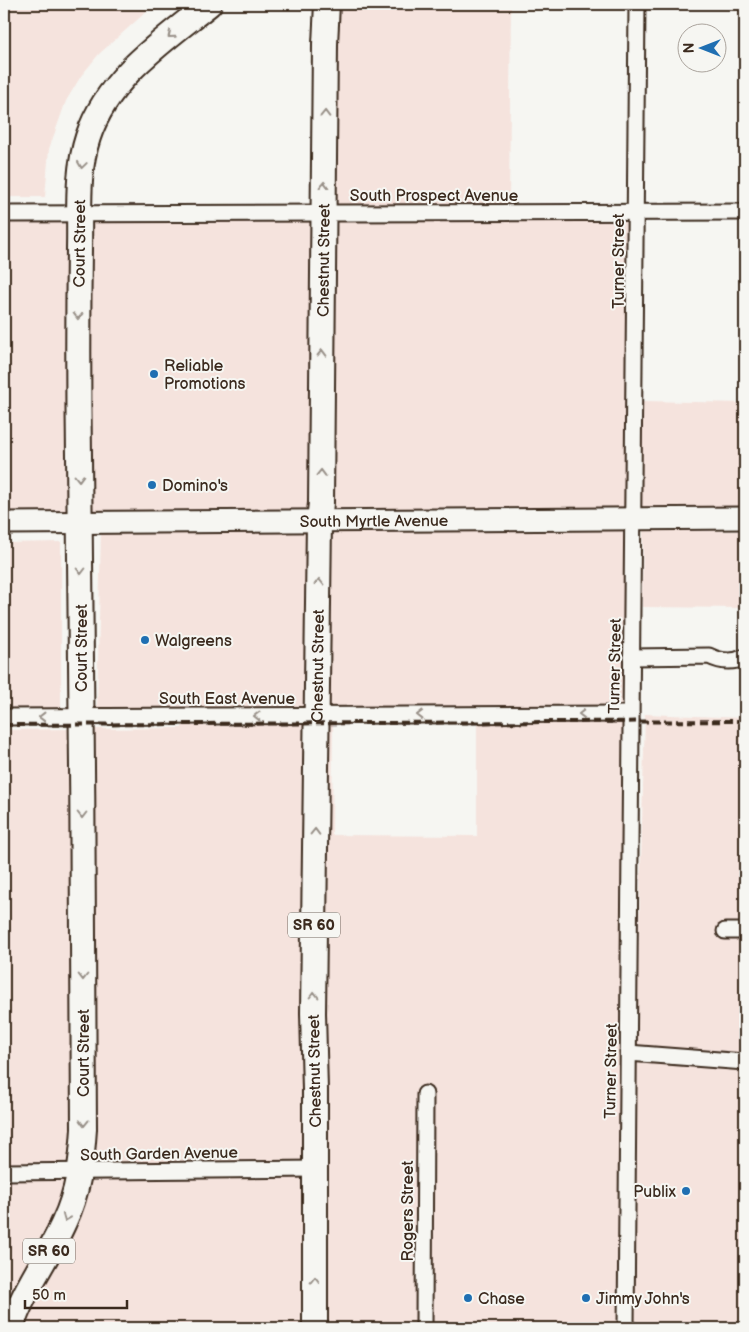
<svg xmlns="http://www.w3.org/2000/svg" width="749" height="1332" viewBox="0 0 749 1332" font-family="'Balsamiq Sans',sans-serif">
<style>
.built{fill:#f5e3dd}
.lines{fill:none;stroke-linecap:round;stroke-linejoin:round}
.street-casing{stroke:#3b2a1e;stroke-width:19}
.secondary-casing{stroke:#3b2a1e;stroke-width:25}
.primary-casing{stroke:#3b2a1e;stroke-width:28}
.street{stroke:#f6f6f2;stroke-width:15}
.secondary{stroke:#f6f6f2;stroke-width:21}
.primary{stroke:#f6f6f2;stroke-width:24}
.rail{stroke:#3b2a1e;stroke-width:4;stroke-dasharray:8 4;stroke-linecap:butt}
.oneway{stroke:#989088}
.poi-dot{fill:#1f6fb2;stroke:#f6f6f2;stroke-width:2}
.labels{text-anchor:middle;stroke-width:4;stroke-linejoin:round;paint-order:stroke}
.shield{fill:#f6f6f2;stroke:#73675e;stroke-width:1}
.shield-label{font-size:15px;font-weight:bold;fill:#3b2a1e}
.street-label{font-size:16px;fill:#3b2a1e;stroke:#f6f6f2}
.poi-label{font-size:16px;fill:#3b2a1e;stroke:#f6f6f2;text-anchor:start}
</style>
<rect width="100%" height="100%" fill="#f6f6f2"/>
<filter id="ink" filterUnits="userSpaceOnUse"><feTurbulence type="fractalNoise" baseFrequency=".02" numOctaves="2"/><feDisplacementMap in="SourceGraphic" scale="10" xChannelSelector="R" yChannelSelector="G"/><feConvolveMatrix kernelMatrix="1 2 1 2 8 2 1 2 1" color-interpolation-filters="sRGB"/></filter>
<g filter="url(#ink)">
<g class="built">
<polygon points="4,4 155,4 99,54 81,76 66,101 49,149 45,197 4,197"/>
<polygon points="335,4 511,4 509,205 331,207"/>
<polygon points="628,219 626,512 328,514 331,221"/>
<rect x="4" y="221" width="68" height="294"/>
<polygon points="88,221 315,221 312,514 88,515"/>
<polygon points="642,401 745,403 745,511 642,512"/>
<polygon points="625,526 623,707 325,709 327,528"/>
<polygon points="311,528 309,709 97,710 101,529"/>
<polygon points="643,531 745,531 745,608 642,607"/>
<polygon points="61,542 61,711 4,712 4,543"/>
<polygon points="645,714 745,718 745,924 717,925 717,938 745,938 745,1054 636,1046"/>
<polygon points="623,721 618,1328 431,1328 433,1088 417,1087 416,1328 322,1328 325,724 333,724 332,835 477,836 477,722"/>
<polygon points="309,724 307,1162 88,1165 89,729 182,728 182,726"/>
<polygon points="73,729 72,1165 4,1165 4,730"/>
<polygon points="636,1060 745,1069 745,1328 634,1328"/>
<polygon points="307,1176 306,1328 19,1328 86,1179"/>
<polygon points="4,1179 69,1179 65,1197 4,1326"/>
</g>
<g class="lines">
<g class="street-casing">
<g id="street">
<polyline points="4,214 745,212"/>
<path d="M631 657 709 656C721 662 733 663 745 657"/>
<polyline points="4,717 631,714"/>
<polyline points="725,931 745,931"/>
<polyline points="628,1053 745,1062"/>
<polyline points="4,1172 315,1169"/>
<polyline points="424,1328 425,1094"/>
<polyline points="626,1328 637,4"/>
</g>
</g>
<g class="secondary-casing">
<g id="secondary">
<path id="s1" d="M4 523 745 518"/>
</g>
</g>
<g class="primary-casing">
<g id="primary">
<path id="s2" d="M11 1328C23 1290 48 1258 64 1222 78 1193 82 1160 84 1129 83 904 82 680 79 455 78 386 78 318 79 249 80 212 76 173 88 137 108 77 162 42 209 4"/>
<path id="s3" d="M315 1328V1090L313 1013 319 521 321 503 325 44 327 4"/>
</g>
</g>
<use href="#street" class="street"/>
<use href="#secondary" class="secondary"/>
<use href="#primary" class="primary"/>
<polyline class="rail" points="4,725 745,721"/>
</g>
<defs><path id="oneway-chevron" d="M-2-3.5L2.5 0L-2 3.5" fill="none" stroke-width="1.6" stroke-linecap="round" stroke-linejoin="round" transform="scale(1.25)"/></defs>
<g class="oneway">
<use href="#oneway-chevron" transform="translate(171 35) rotate(141)"/>
<use href="#oneway-chevron" transform="translate(325 114) rotate(-89)"/>
<use href="#oneway-chevron" transform="translate(82 165) rotate(98)"/>
<use href="#oneway-chevron" transform="translate(324 185) rotate(-89)"/>
<use href="#oneway-chevron" transform="translate(78 316) rotate(91)"/>
<use href="#oneway-chevron" transform="translate(322 353) rotate(-89)"/>
<use href="#oneway-chevron" transform="translate(321 473) rotate(-89)"/>
<use href="#oneway-chevron" transform="translate(79 478) rotate(89)"/>
<use href="#oneway-chevron" transform="translate(81 571) rotate(90)"/>
<use href="#oneway-chevron" transform="translate(319 582) rotate(-90)"/>
<use href="#oneway-chevron" transform="translate(582 714) rotate(180)"/>
<use href="#oneway-chevron" transform="translate(420 715) rotate(180)"/>
<use href="#oneway-chevron" transform="translate(257 716) rotate(180)"/>
<use href="#oneway-chevron" transform="translate(42 717) rotate(180)"/>
<use href="#oneway-chevron" transform="translate(82 815) rotate(90)"/>
<use href="#oneway-chevron" transform="translate(315 832) rotate(-89)"/>
<use href="#oneway-chevron" transform="translate(83 977) rotate(90)"/>
<use href="#oneway-chevron" transform="translate(314 995) rotate(-90)"/>
<use href="#oneway-chevron" transform="translate(84 1123) rotate(91)"/>
<use href="#oneway-chevron" transform="translate(66 1218) rotate(112)"/>
<use href="#oneway-chevron" transform="translate(315 1280) rotate(-90)"/>
</g>
</g>
<g class="poi-dot">
<circle cx="154" cy="374" r="5"/>
<circle cx="152" cy="485" r="5"/>
<circle cx="145" cy="640" r="5"/>
<circle cx="686" cy="1191" r="5"/>
<circle cx="468" cy="1298" r="5"/>
<circle cx="586" cy="1298" r="5"/>
</g>
<g class="labels">
<g class="shield">
<rect x="288" y="912.5" width="52" height="25" rx="4"/>
<rect x="23" y="1238.5" width="52" height="25" rx="4"/>
</g>
<g class="shield-label">
<text x="314" y="930">SR 60</text>
<text x="49" y="1256">SR 60</text>
</g>
<g class="street-label">
<text x="434" y="201">South Prospect Avenue</text>
<text dy="6" stroke="none"><textPath href="#s2" startOffset="1100">Court Street</textPath></text>
<text dy="6" stroke="none"><textPath href="#s3" startOffset="1068">Chestnut Street</textPath></text>
<text transform="translate(618 261) rotate(-90)" y="6">Turner Street</text>
<text dy="6" stroke="none"><textPath href="#s1" startOffset="370">South Myrtle Avenue</textPath></text>
<text transform="translate(81 648) rotate(-90)" y="6">Court Street</text>
<text dy="6" stroke="none"><textPath href="#s3" startOffset="662">Chestnut Street</textPath></text>
<text transform="translate(614 666) rotate(-89)" y="6">Turner Street</text>
<text x="227" y="704">South East Avenue</text>
<text transform="translate(83 1053) rotate(-90)" y="6">Court Street</text>
<text transform="translate(314 1071) rotate(-91)" y="6">Chestnut Street</text>
<text transform="translate(610 1071) rotate(-89)" y="6">Turner Street</text>
<text transform="translate(159 1153) rotate(-1)" y="6">South Garden Avenue</text>
<text transform="translate(407 1211) rotate(-90)" y="6">Rogers Street</text>
</g>
<g class="poi-label">
<text x="164" y="371">Reliable<tspan x="164" dy="18">Promotions</tspan></text>
<text x="162" y="491">Domino's</text>
<text x="155" y="646">Walgreens</text>
<text x="676" y="1197" text-anchor="end">Publix</text>
<text x="478" y="1304">Chase</text>
<text x="596" y="1304">Jimmy John's</text>
</g>
</g>
<rect width="749" height="1332" fill="none" stroke="#f6f6f2" stroke-width="20"/>
<rect x="10" y="10" width="729" height="1312" fill="none" stroke="#3b2a1e" stroke-width="2" filter="url(#ink)"/>
<g transform="translate(702 48) rotate(270)"><circle r="24" fill="#f6f6f2" stroke="#aba49d"/>
<path d="M0-4L9 19L0 12L-9 19Z" fill="#1f6fb2"/>
<text y="-8" font-size="14" font-weight="bold" text-anchor="middle" fill="#3b2a1e">N</text>
</g>
<path d="M25 1300v8h102v-8" fill="none" stroke="#3b2a1e" stroke-width="2.5"/>
<text x="32" y="1300" font-size="15" fill="#3b2a1e" stroke="#f6f6f2" stroke-width="4" paint-order="stroke">50 m</text>
</svg>
